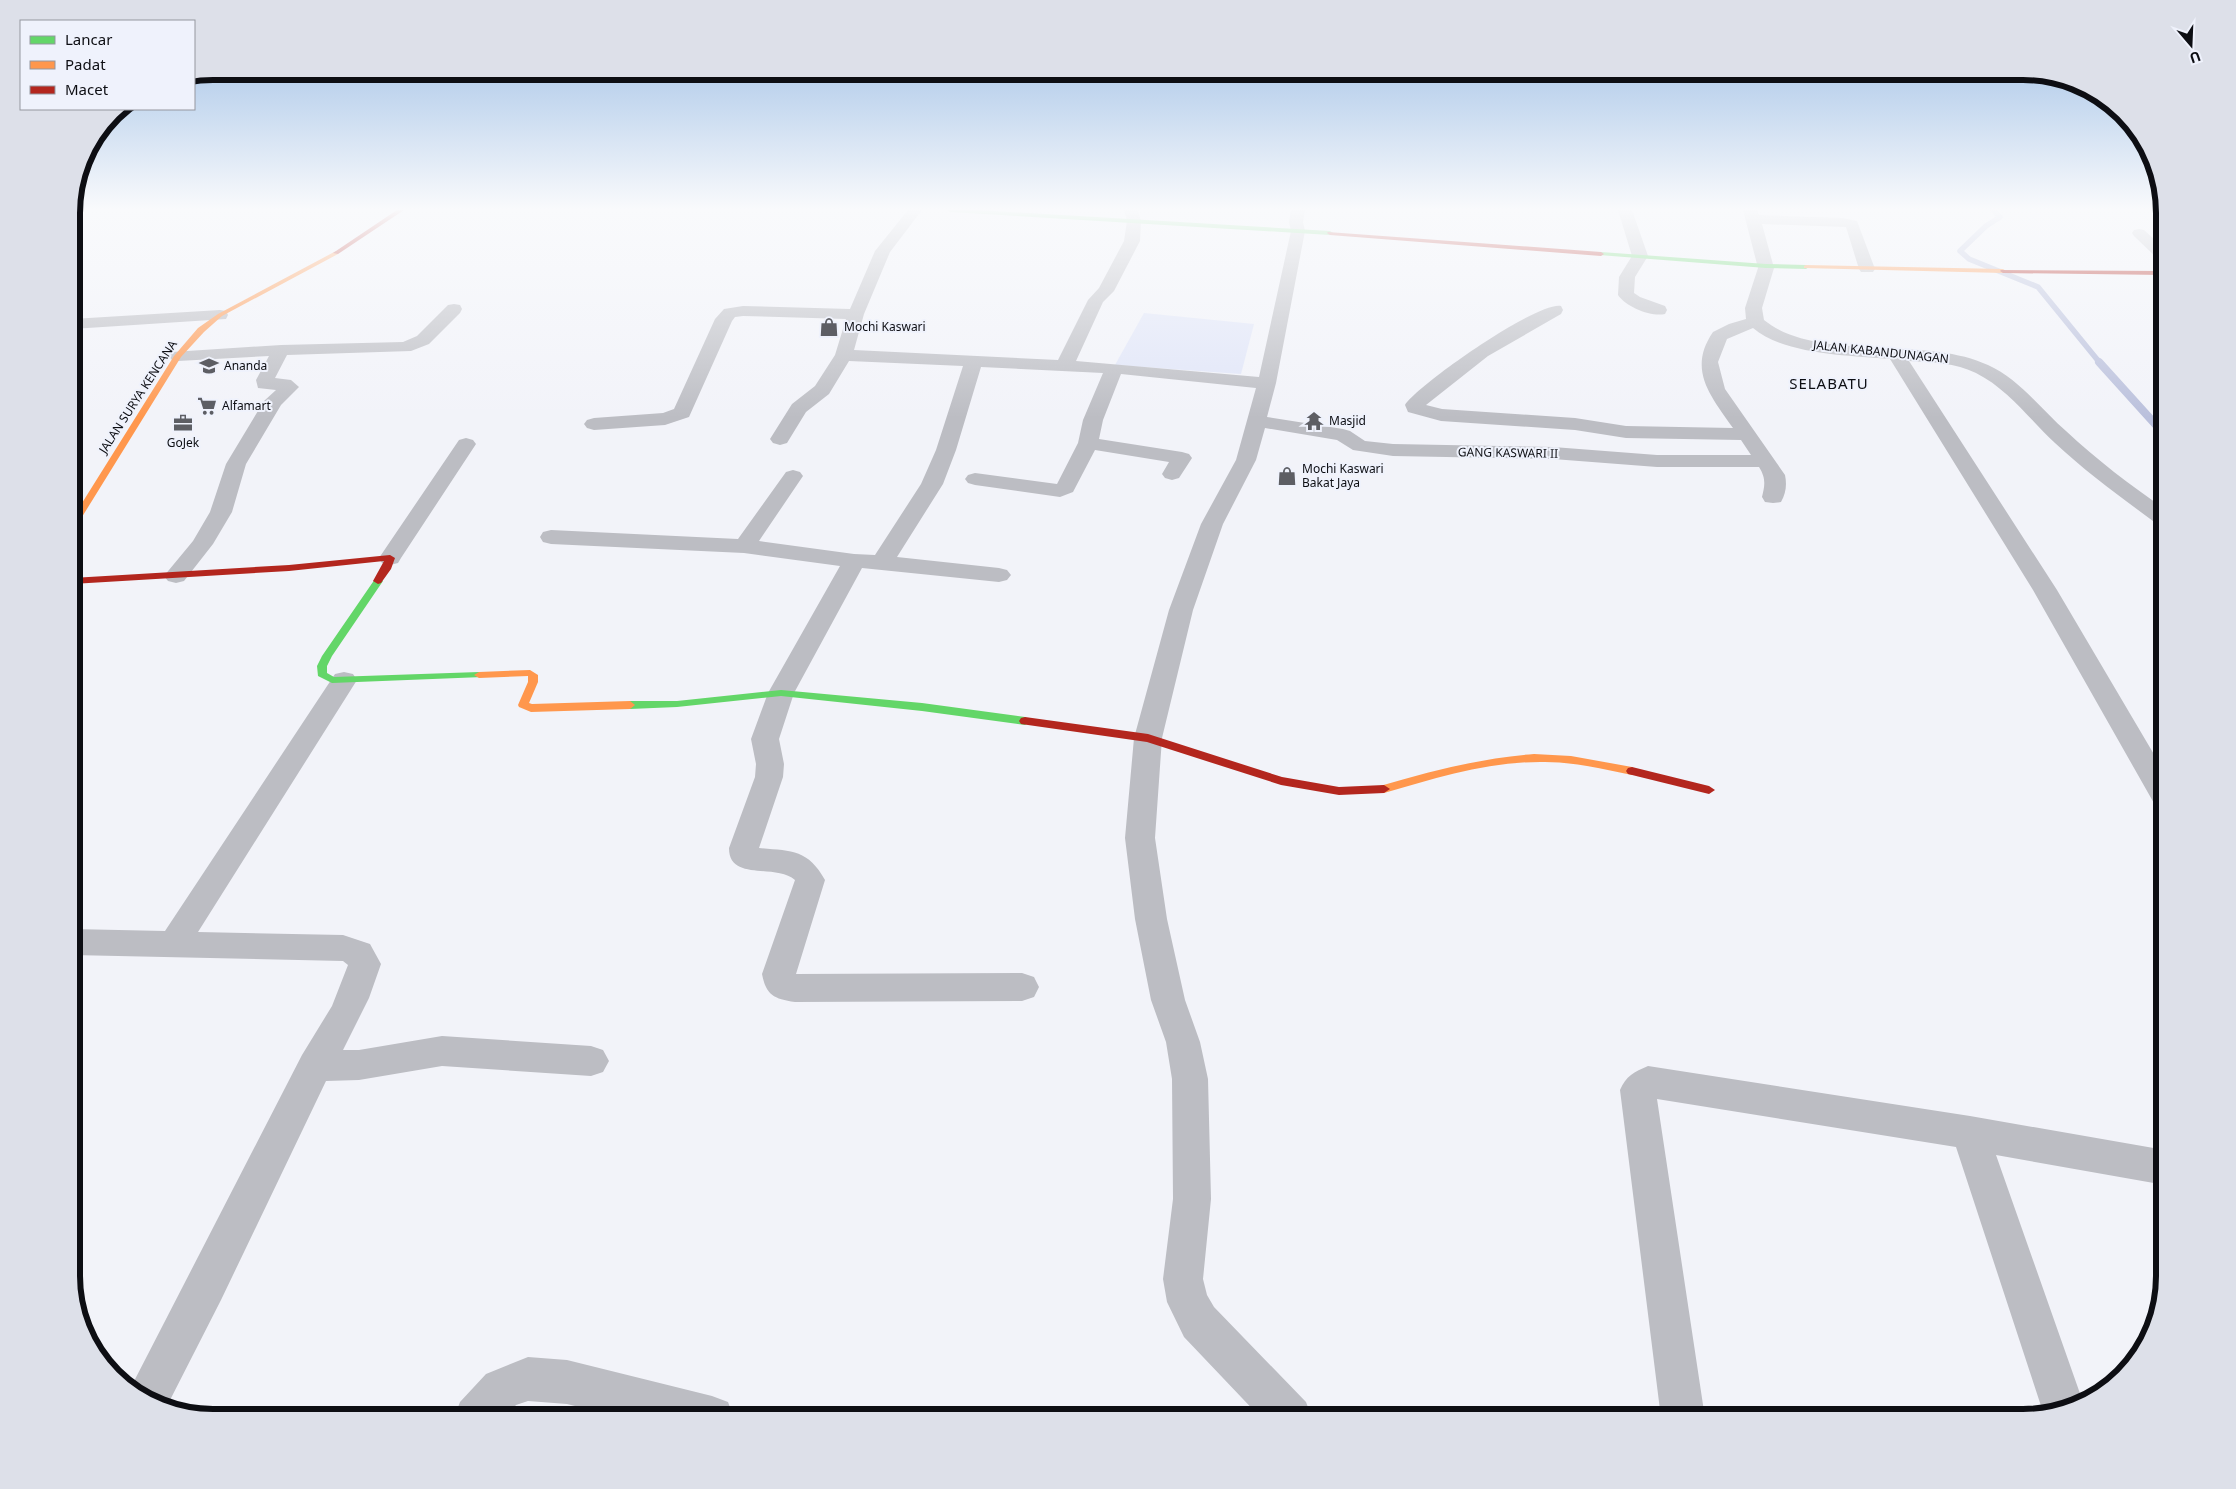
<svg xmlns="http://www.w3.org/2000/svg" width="2236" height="1489" viewBox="0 0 2236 1489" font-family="'Noto Sans',sans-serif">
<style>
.green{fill:#e0e5f8}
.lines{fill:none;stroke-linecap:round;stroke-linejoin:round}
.stream-far1{stroke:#bac0dc;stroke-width:5.5}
.stream{stroke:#bac0dc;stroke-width:8}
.street{fill:#bcbdc3;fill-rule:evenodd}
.fast{fill:#63d668;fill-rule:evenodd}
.slow{fill:#ff974d;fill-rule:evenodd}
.jam{fill:#b3261e;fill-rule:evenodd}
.labels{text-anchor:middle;stroke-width:4;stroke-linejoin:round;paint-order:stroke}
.far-poi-label{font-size:12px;fill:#0d0e13;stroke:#eff2fc;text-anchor:start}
.far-street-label{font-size:12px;fill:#0d0e13;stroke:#eff2fc}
.far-quarter-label{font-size:15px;letter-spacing:1px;fill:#0d0e13;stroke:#eff2fc}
.rim{fill:none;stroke:#0d0e13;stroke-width:6}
</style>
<rect width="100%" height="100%" fill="#f2f3f9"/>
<polygon class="green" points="1144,313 1254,324 1241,374 1115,365"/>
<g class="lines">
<polyline class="stream-far1" points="1993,210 2000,217 1986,226 1960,251 1969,259 2038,287 2100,363"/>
<polyline class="stream" points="2099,362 2165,435"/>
<g class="street">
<path d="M908 210H922L890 252 864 314 854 350 1058 360 1088 300 1099 288 1124 241 1127 221 1124 210H1138L1141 221 1140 241 1114 291 1103 302 1076 361 1259 377 1291 231 1289 222 1291 210H1305L1303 222 1305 231 1276 383 1267 417 1343 429 1350 431 1365 441 1393 444 1553 447 1657 455H1751L1741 440 1626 438 1575 430 1441 421 1408 412 1405 405C1420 383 1538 301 1561 306L1563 310 1561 314 1488 356 1426 405 1442 409 1575 418 1626 426 1733 428C1711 396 1687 370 1713 332L1729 324 1746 319 1745 308 1758 268 1743 210H1757L1759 215 1843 218 1857 221 1875 269 1873 272H1861L1859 269 1846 227 1762 224 1774 268 1762 308 1764 320C1817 363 1926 335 1988 365 2019 379 2041 409 2066 431 2097 460 2130 485 2165 509V526L2157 524C2122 498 2087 473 2055 443 2030 420 2008 389 1976 373 1956 363 1931 362 1909 361L2057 590 2165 773V808L2155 805 2033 590 1890 359C1849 355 1785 355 1753 328L1727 339 1718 362 1725 389 1785 475C1787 485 1786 493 1781 502L1773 503 1765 502 1762 497C1765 485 1766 478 1759 467H1657L1553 459 1393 456 1353 450 1337 440 1265 428 1256 460 1223 524 1193 610 1162 738 1155 838 1167 919 1185 1000 1200 1042 1208 1079 1211 1199 1203 1279 1207 1295 1214 1307 1306 1402 1312 1418H1261L1184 1337 1167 1302 1163 1279 1173 1199 1172 1079 1166 1042 1151 1000 1135 919 1125 838 1134 738 1169 610 1201 524 1236 460 1256 388 1121 374 1103 420 1099 439 1182 452 1189 454 1192 458 1179 478 1172 480 1165 478 1162 474 1169 462 1095 450 1073 492 1060 497 975 485 968 483 965 479 968 475 975 473 1057 484 1078 443 1083 420 1103 373 981 367 956 450 943 484 897 557 999 568 1007 570 1011 575 1007 580 999 582 862 568 794 693 779 739 784 764 783 777 759 848C791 851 808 849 825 880L796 974 1022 973 1034 977 1039 987 1034 997 1022 1001 795 1002C774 999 766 995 762 974L795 880C775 863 729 882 729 848L755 777 756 764 751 739 768 693 840 566 744 553 551 544 543 542 540 537 543 532 551 530 738 539 786 472 793 470 800 472 803 476 759 541 854 554 875 555 921 484 936 450 963 366 849 361 829 394 806 412 787 443 780 445 773 443 770 439 792 404 815 386 835 355 846 319 743 316 735 317 732 321 689 417 665 425 594 430 587 428 584 424 587 420 594 418 663 413 674 409 715 319 724 309 743 306 850 309 875 251Z"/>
<path d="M1618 210H1632L1648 256 1635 277 1634 293 1640 297 1665 306 1667 310 1665 314C1651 317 1626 307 1618 295L1619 277 1632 256Z"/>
<polygon points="2139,229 2144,230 2165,249 2165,263 2160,261 2134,236 2132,233 2134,230"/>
<polygon points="72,293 81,294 83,298 78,305 72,306"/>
<polygon points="454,304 460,305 462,309 460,313 429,344 411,351 287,355 275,378 291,380 299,387 281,405 246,464 232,512 213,544 184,581 176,583 168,581 164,576 193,541 210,512 226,464 264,401 276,390 258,388 256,380 269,356 178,361 172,360 169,356 172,352 281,345 403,342 417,336 448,305"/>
<polygon points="220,310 226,311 228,315 226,319 72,329 72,319"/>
<polygon points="466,438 473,440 476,444 401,558 398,563 390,565 382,563 379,558 459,440"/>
<polygon points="344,672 353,674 357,680 198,932 343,935 370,944 381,964 369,998 343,1050 359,1050 442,1036 591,1046 603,1050 609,1061 603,1072 591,1076 442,1066 359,1080 326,1081 221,1300 168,1404 134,1394 130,1389 302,1055 332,1006 348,965 343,961 72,955 72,929 165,931 335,674"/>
<path d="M1648 1066 1970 1116 2165 1150V1185L1996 1155 2083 1402 2043 1412 1956 1147 1657 1099 1705 1418H1661L1620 1090C1626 1076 1634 1072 1648 1066Z"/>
<polygon points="528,1357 567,1360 712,1396 728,1402 734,1418 623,1418 567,1404 528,1401 516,1405 505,1418 454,1418 460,1402 486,1374"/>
</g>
<g class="fast">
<polygon points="947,210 978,210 1330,231 1333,233 1330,235 950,212"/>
<polygon points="1601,252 1766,264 1806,265 1809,267 1806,269 1766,268 1599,255 1599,253"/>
<polygon points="378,578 383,581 332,656 327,666 327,673 334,677 479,672 483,673 484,675 483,677 332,683 318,676 317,666 322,656 375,579"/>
<polygon points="781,690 922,703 1025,717 1031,721 1025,725 922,711 781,696 677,707 630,709 625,705 630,701 677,701"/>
</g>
<g class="slow">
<polygon points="336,251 338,252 338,254 222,316 204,332 181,357 77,525 72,528 72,519 174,356 198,328 218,314"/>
<polygon points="1806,265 2003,269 2006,271 2003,273 1804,268 1804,266"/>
<polygon points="530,670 538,675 538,682 529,703 532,704 630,701 635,705 630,709 531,712 519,707 518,705 528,682 528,676 479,678 474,675 479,672"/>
<path d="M1534 754 1571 756 1632 767 1638 771 1632 775C1603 769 1574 762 1545 762 1490 761 1436 778 1384 793L1378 789 1380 786C1431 771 1481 758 1534 754Z"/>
</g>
<g class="jam">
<polygon points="397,210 404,210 338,254 333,253"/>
<polygon points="1328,232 1601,252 1604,254 1601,256 1330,235 1327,233"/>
<polygon points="2001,270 2165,271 2165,275 2003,273 2000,271"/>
<polygon points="390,555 395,558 391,569 381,583 378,584 373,581 384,561 289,571 72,584 72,578 289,565"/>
<polygon points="1025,717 1148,734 1282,777 1339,787 1384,785 1390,789 1384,793 1339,795 1281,785 1147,742 1021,724 1019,721 1021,718"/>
<polygon points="1632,767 1709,786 1715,790 1709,794 1628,774 1626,771 1628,768"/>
</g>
</g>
<linearGradient id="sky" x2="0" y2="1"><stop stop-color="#95b9e3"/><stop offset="0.5" stop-color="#f9fafc"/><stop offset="1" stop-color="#f9fafc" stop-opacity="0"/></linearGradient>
<rect width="2236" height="418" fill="url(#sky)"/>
<defs>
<g id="shop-bare" transform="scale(1.5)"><path d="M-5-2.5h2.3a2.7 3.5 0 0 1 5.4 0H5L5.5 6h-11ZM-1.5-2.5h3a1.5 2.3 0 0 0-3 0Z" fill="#5d5e64" stroke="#eff2fc" stroke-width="2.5" paint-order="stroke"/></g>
<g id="school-bare" transform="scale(1.5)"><path d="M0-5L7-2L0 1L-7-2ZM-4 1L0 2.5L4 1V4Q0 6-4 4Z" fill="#5d5e64" stroke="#eff2fc" stroke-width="2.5" paint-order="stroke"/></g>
<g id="supermarket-bare" transform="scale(1.5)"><path d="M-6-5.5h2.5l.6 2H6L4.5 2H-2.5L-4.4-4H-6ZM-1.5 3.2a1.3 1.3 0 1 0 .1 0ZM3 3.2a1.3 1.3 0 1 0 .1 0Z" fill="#5d5e64" stroke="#eff2fc" stroke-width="2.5" paint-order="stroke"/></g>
<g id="temple-bare" transform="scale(1.5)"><path d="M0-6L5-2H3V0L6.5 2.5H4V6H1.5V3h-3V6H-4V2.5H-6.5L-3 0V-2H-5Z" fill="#5d5e64" stroke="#eff2fc" stroke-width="2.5" paint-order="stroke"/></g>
<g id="office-bare" transform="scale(1.5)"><path d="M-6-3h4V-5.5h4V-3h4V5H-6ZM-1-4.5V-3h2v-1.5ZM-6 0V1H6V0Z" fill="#5d5e64" stroke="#eff2fc" stroke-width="2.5" paint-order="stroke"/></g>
</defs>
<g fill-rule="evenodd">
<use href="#shop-bare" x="829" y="327"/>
<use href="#school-bare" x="209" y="366"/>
<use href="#supermarket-bare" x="207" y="406"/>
<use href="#temple-bare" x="1314" y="421"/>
<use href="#office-bare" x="183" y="423"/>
<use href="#shop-bare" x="1287" y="476"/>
</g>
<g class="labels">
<g class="far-poi-label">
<text x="844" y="331">Mochi Kaswari</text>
<text x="224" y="370">Ananda</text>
<text x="222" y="410">Alfamart</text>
<text x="1329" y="425">Masjid</text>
<text x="183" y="447" text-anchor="middle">GoJek</text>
<text x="1302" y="473">Mochi Kaswari<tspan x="1302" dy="14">Bakat Jaya</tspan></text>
</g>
<g class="far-street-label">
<text transform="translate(1881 352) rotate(6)" y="4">JALAN KABANDUNAGAN</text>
<text transform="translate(138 397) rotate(-57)" y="4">JALAN SURYA KENCANA</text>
<text transform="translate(1508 453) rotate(1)" y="4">GANG KASWARI II</text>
</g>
<g class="far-quarter-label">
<text x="1829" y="389">SELABATU</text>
</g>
</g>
<path d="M0 0H2236V1489H0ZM213 80H2023A133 133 0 0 1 2156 213V1276A133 133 0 0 1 2023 1409H213A133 133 0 0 1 80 1276V213A133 133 0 0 1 213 80Z" fill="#dde0e9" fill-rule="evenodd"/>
<path class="rim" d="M213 80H2023A133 133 0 0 1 2156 213V1276A133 133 0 0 1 2023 1409H213A133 133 0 0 1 80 1276V213A133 133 0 0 1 213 80Z"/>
<rect x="20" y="20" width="175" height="90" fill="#eff2fc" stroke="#95979f"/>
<rect x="30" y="36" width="25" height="8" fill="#63d668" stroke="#95979f"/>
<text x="65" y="45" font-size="15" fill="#0d0e13">Lancar</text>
<rect x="30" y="61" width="25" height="8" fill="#ff974d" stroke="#95979f"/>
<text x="65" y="70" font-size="15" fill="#0d0e13">Padat</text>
<rect x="30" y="86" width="25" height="8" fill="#b3261e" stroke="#95979f"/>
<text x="65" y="95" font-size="15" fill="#0d0e13">Macet</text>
<g transform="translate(2191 45) rotate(161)" stroke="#eff2fc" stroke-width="4" paint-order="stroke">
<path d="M0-4L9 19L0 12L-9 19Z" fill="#0d0e13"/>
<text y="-8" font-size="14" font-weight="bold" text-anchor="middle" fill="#0d0e13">U</text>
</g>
</svg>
